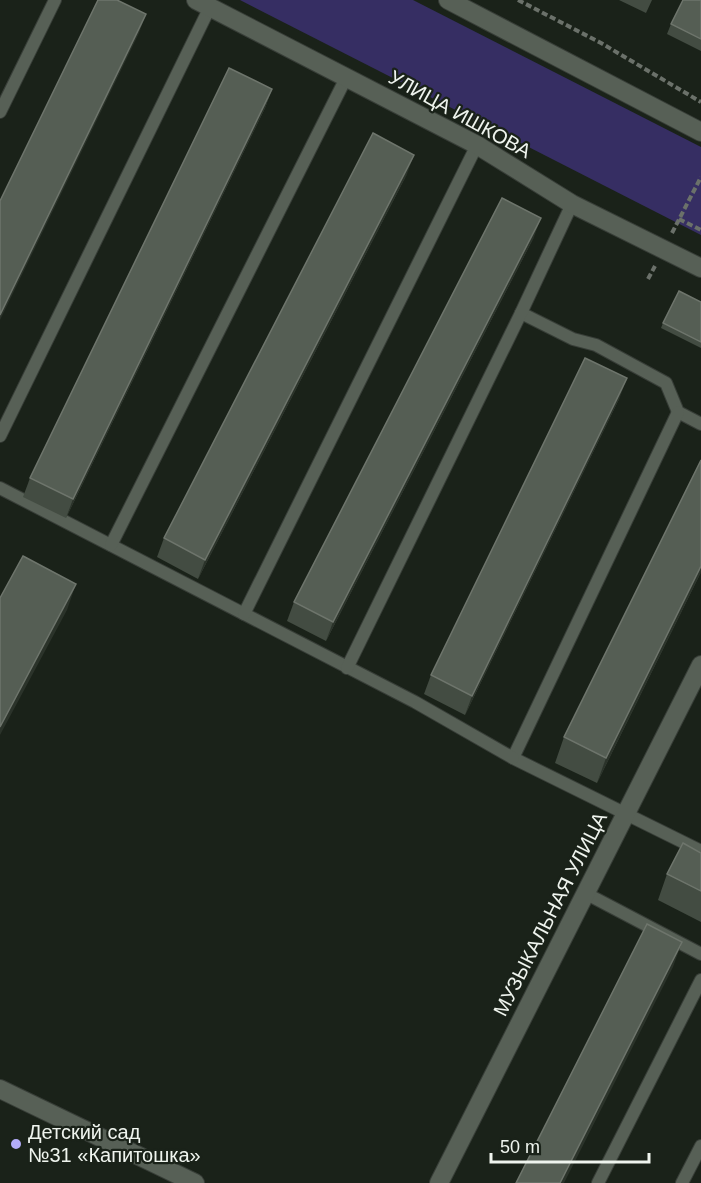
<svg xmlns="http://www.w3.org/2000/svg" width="701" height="1183" viewBox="0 0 701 1183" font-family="Helvetica,sans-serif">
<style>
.green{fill:#362e63}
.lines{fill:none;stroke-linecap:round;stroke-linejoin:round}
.service-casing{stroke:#383e38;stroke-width:14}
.minor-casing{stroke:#383e38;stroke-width:20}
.path{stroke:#6b716a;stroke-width:4;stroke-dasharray:6 3;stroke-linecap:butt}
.service{stroke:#576056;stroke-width:12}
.minor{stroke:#576056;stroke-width:18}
.wall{fill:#434c42}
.shaded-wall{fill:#2b332a}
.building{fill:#555e54;stroke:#6e756c;stroke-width:1.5}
.poi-dot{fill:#b3acf9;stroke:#1a2219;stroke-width:2}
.labels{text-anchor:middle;stroke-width:4.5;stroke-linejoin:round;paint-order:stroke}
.street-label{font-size:20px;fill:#eff4ee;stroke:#1a2219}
.poi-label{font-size:20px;fill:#eff4ee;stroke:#1a2219;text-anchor:start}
</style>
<rect width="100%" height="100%" fill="#1a2219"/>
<polygon class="green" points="240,0 413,0 701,147 701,235"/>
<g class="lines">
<g class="service-casing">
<g id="service">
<polyline points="0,112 55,0"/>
<polyline points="521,313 573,339 596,345 666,383 678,412 701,424"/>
<polyline points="678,412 513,758 701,851"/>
<polyline points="0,436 210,7"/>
<polyline points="0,488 415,702 513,758"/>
<polyline points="111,545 346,78"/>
<polyline points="244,614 477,145"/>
<polyline points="347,668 521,313 572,204"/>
<polyline points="585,893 701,954"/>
<polyline points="598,1183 701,980"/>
<polyline points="682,1183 701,1146"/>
</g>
</g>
<g class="minor-casing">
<g id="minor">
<polyline points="196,0 477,145 572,204 701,268"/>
<polyline points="448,0 701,132"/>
<polyline points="0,1089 195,1183"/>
<polyline points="439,1183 701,665"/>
</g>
</g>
<g class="path">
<polyline points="518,0 601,43 701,102"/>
<polyline points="679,219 701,230"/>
<polyline points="672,233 701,177"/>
<polyline points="648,279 655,266"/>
</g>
<use href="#service" class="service"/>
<use href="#minor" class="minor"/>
</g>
<g class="wall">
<polygon points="619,0 652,0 646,13"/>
<polygon points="701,0 701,51 667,34 671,24"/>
<polygon points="272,89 265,108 66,518 23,497 30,478"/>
<polygon points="407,174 198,579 157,557 164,538"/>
<polygon points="534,237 326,641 287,621 294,602"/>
<polygon points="701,302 701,348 661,328 663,323"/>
<polygon points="620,397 465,715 424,694 431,675"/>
<polygon points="701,572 597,783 555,763 564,737"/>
<polygon points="701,853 701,922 658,900 667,874"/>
</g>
<g class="shaded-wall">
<polygon points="146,14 139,33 0,320 0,315"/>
<polygon points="272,89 265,108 66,518 73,499"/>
<polygon points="414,155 407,174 198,579 205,560"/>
<polygon points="541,218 534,237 326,641 333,622"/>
<polygon points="627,378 620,397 465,715 472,696"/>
<polygon points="701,566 701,572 597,783 606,758"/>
<polygon points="76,584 67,610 0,735 0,727"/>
<polygon points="682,942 673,967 564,1183 560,1183"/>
</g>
<g class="building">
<polygon points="98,0 117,0 146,14 0,315 0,201"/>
<polygon points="683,0 701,0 701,39 671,24"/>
<polygon points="229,68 272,89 73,499 30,478"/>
<polygon points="373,133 414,155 205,560 164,538"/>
<polygon points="502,198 541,218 333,622 294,602"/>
<polygon points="679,291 701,302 701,342 663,323"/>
<polygon points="585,358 627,378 472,696 431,675"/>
<polygon points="701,460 701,566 606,758 564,737"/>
<polygon points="23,556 76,584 0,727 0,598"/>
<polygon points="683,843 701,853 701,891 667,874"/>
<polygon points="647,924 682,942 560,1183 516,1183"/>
</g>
<circle class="poi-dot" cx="16" cy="1144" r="6"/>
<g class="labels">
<g class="street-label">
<text transform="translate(460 114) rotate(29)" y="7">УЛИЦА ИШКОВА</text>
<text transform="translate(550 914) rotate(-63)" y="7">МУЗЫКАЛЬНАЯ УЛИЦА</text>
</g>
<g class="poi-label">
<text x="28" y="1139">Детский сад<tspan x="28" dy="23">№31 «Капитошка»</tspan></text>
</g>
</g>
<path d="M491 1153v9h158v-9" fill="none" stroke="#eff4ee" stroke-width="3"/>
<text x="500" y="1153" font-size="18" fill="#eff4ee" stroke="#1a2219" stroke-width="4.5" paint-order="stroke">50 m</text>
</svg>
